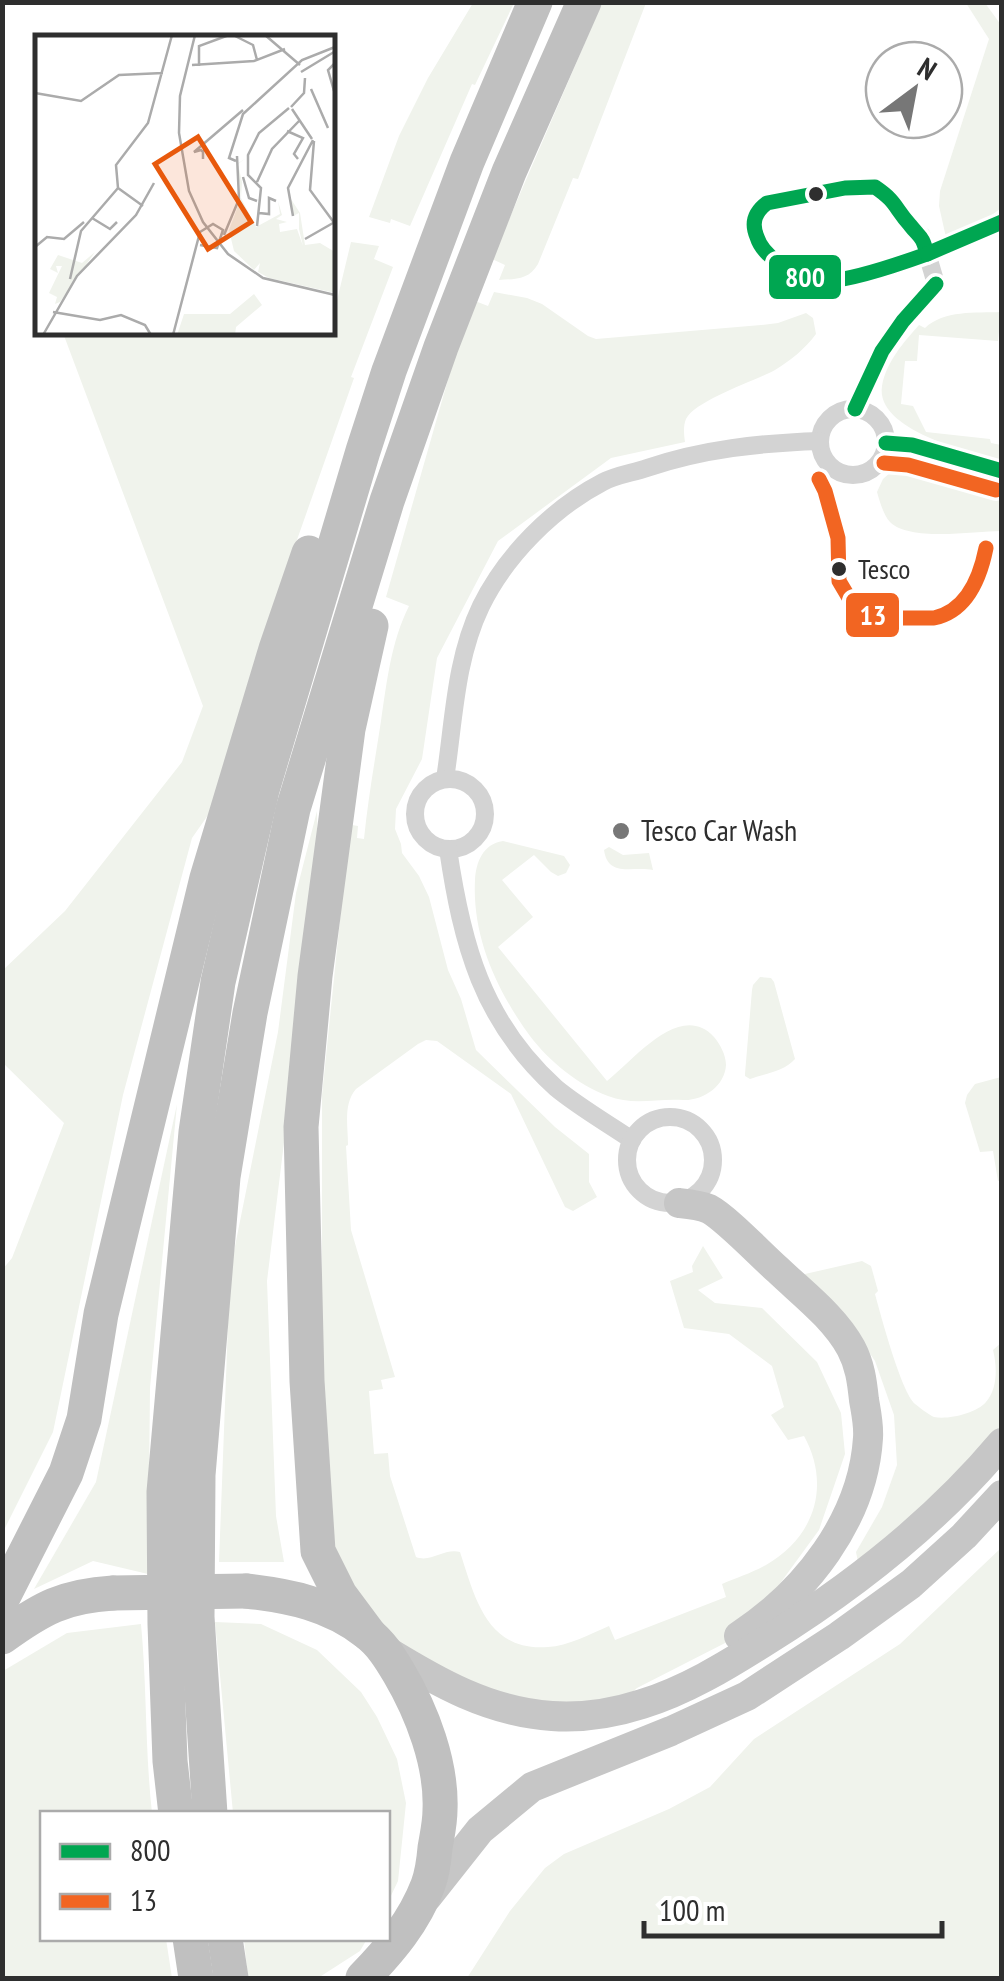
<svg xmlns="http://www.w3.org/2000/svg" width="1004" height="1981" viewBox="0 0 1004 1981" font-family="'PT Sans Narrow',sans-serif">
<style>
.green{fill:#f0f3ec}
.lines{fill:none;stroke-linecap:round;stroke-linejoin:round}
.street{stroke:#d3d3d3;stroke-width:18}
.primary{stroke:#c6c6c6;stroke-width:30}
.highway{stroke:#c0c0c0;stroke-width:35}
.highway-bridge{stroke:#c0c0c0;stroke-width:35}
.bus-1-casing{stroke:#fff;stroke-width:22}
.bus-2-casing{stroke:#fff;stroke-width:22}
.bus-1{stroke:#00a651;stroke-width:15}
.bus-2{stroke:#f26522;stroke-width:15}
.bus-dot{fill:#2e2e2e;stroke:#fff;stroke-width:4}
.poi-dot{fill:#777;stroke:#fff;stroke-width:4}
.labels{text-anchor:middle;stroke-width:10;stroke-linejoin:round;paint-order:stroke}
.bus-label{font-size:28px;fill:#2e2e2e;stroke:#fff;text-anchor:start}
.poi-label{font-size:30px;fill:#2e2e2e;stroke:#fff;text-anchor:start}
.inset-road{fill:none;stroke:#ababab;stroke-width:2.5}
.view{fill:#e8590c;fill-opacity:0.15;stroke:#e8590c;stroke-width:5}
.inset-edge{fill:none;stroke:#2e2e2e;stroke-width:5}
.line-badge{stroke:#fff;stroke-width:4}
.badge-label{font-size:28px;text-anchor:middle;font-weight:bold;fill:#fff}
</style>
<rect width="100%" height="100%" fill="#fff"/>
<g class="green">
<polygon points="473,3 514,3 475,85 472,84 410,226 391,219 390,223 369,217 399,136 428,78"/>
<path d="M602 3H646L578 179 573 178 538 264C529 280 515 279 499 280L505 265 492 259Z"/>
<polygon points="966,3 985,3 1001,25 1001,208 962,238 947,242 939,206 940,191 989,39"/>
<polygon points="351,242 379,246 374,259 393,267 351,377 354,378 273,608 213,808 192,838 123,1095 53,1432 3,1532 2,1270 12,1258 64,1123 3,1063 3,970 65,911 182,762 203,706 63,333 332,332 333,317"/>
<path d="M494 292 527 298 542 304 588 336 596 339 761 325 778 323 806 313 813 318 816 334C805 349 791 360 775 370 755 381 696 400 686 419 683 426 684 435 685 442L611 458 498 541 437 658 422 759 396 809 395 829 401 844 402 853 419 876 429 897 448 970 461 999 476 1050 555 1127 589 1154V1182L597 1197 573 1211 565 1207 511 1094 437 1041 426 1040 418 1044 356 1089C343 1104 348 1126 348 1145L346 1146 351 1230 395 1377 381 1380 383 1389 369 1391 374 1454 388 1453 390 1476 416 1557C431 1563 444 1548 460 1552 475 1598 487 1652 548 1647 568 1646 590 1634 609 1626L615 1640 726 1597 722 1584C736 1578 752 1573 766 1565 815 1537 831 1485 804 1436L788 1440 771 1415 784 1407 772 1366 729 1334 684 1328 670 1281 693 1272 692 1266 703 1246 723 1278 698 1290 715 1303 762 1308 817 1362 841 1413 845 1454 819 1530 768 1600 729 1641 637 1688 625 1699 537 1708 423 1665 346 1595 329 1526 322 1392V1095L345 871 346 824 358 826 357 838 364 839C368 799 375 760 381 721 387 681 391 642 409 606L386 597 459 341 475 301 488 306Z"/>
<path d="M1001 312 998 341 919 335 917 361H905L901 404 913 406 926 432 990 439 991 443 1001 445V462C970 452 875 430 882 386 886 362 904 342 919 325L925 328C944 310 975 313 1001 312Z"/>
<path d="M898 466 943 468 1001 484V531C975 531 910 542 890 522 883 514 880 502 877 492L883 479Z"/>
<polygon points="317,811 318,866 267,1281 276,1516 284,1562 219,1562 230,1271 278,1032 296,893"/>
<path d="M503 841 564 856 570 865 566 873 558 876 551 872 534 855 502 880 533 917 498 947 607 1081C633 1061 680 1000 714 1037 720 1044 726 1055 726 1065 725 1086 703 1101 683 1100 658 1098 633 1106 608 1096 578 1085 549 1061 530 1036 497 991 472 937 475 880 476 862 483 844 503 841Z"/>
<path d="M609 847 623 855 649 853 653 870C633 866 608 878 604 850Z"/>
<path d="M760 977 771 978 774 982 795 1059C785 1071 764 1074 750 1079L745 1076V1074L752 990 753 985Z"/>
<polygon points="1001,1077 1002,1180 998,1181 993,1151 980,1152 965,1103 967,1095 975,1084"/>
<polygon points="177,1104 150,1388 148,1574 93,1561 34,1589 96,1482"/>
<path d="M862 1261 871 1266 878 1291 875 1294C881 1316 901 1391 915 1404 919 1407 929 1415 934 1417 948 1420 977 1413 986 1402 998 1388 997 1366 993 1350L1001 1343V1429L963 1475 858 1562 856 1552 882 1507 897 1465 894 1415 875 1361 844 1315 803 1281 805 1274Z"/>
<polygon points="1001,1548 1001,1978 467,1978 510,1911 545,1868 564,1854 669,1809 710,1787 754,1739 900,1644"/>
<polygon points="215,1622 261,1624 317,1650 361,1692 377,1717 397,1759 406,1803 398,1881 388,1902 388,1814 233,1813"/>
<path d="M141 1624C147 1687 145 1750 152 1813L42 1814V1938L166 1939 172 1978H5L2 1975 3 1671 67 1633Z"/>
<polygon points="244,1939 367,1939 360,1951 318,1978 248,1978"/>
</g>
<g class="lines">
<g class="street">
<polyline points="855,409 882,351 903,321 936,284 922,236"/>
<circle cx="853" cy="442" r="33"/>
<polyline points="886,443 912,445 1002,471"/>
<path d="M445 779C454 721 455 660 481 606 506 555 553 508 603 482 616 475 632 473 647 468 703 449 760 443 820 441"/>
<circle cx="450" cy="814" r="35"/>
<path d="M448 849C462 944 482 1021 556 1088 579 1107 607 1123 632 1140"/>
<circle cx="670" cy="1160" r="43"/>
</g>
<g class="primary">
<path d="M679 1203C689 1204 700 1205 709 1209 726 1218 762 1256 778 1270 803 1294 834 1317 851 1348 860 1365 862 1381 864 1400 866 1412 869 1425 868 1438 863 1520 805 1593 739 1636"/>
<path d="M385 1650C437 1682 489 1712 552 1716 581 1718 614 1713 642 1704 685 1691 726 1666 764 1642 853 1587 934 1524 1002 1443"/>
<polyline points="427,1897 480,1830 532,1787 671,1731 747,1696 839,1636 911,1584 964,1536 1002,1495"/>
</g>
<g class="highway">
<path d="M246 1591C290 1596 330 1604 366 1632 381 1643 390 1658 399 1673 422 1712 442 1764 440 1810 440 1823 437 1836 435 1848 434 1860 432 1874 428 1885 414 1922 390 1950 363 1978"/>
<polyline points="2,1599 66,1473 84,1419 101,1314 207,878 276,649 309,553"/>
<polyline points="369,1634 340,1595 318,1551 307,1381 301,1127 315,976 348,729 371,626"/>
<path d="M2 1637C42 1608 64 1596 113 1593"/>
<polyline points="176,1814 170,1761 165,1624 164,1492 196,1132 218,982 262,790 363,451 389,371 467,162 535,2"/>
<polyline points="210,1814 197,1617 198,1475 223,1177 250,1013 293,809 387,501 441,347 509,172 584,2"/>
<polyline points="190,1938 196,1978"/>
<polyline points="225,1938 231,1978"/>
</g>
<polyline class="highway-bridge" points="113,1593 246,1591"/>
<g class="bus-1-casing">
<g id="bus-1">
<path d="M875 187C897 202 894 207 910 225 921 239 922 235 927 254 902 263 853 280 827 281 812 281 796 275 783 266 772 259 761 250 757 237 751 223 755 212 767 203L845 188Z"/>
<polyline points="927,254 1002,222"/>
<polyline points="855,409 882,351 903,321 936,284"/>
<polyline points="886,443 912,445 1002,471"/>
</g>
</g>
<g class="bus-2-casing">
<g id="bus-2">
<polyline points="884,463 908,465 996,490"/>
<path d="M819 479 825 491 838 538 839 581 852 603 877 618H934C967 611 980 578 986 548"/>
</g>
</g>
<use href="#bus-1" class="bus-1"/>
<use href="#bus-2" class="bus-2"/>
</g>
<g class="bus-dot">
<circle cx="816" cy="194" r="9"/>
<circle cx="839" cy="569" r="9"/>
</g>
<circle class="poi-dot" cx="621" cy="831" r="10"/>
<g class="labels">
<g class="bus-label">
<text x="858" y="579">Tesco</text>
</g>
<g class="poi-label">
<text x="641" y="841">Tesco Car Wash</text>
</g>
</g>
<g transform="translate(35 35)">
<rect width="300" height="300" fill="#fff"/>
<path d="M211 123 203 129 207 147 206 163 221 192 245 179 243 166 247 180 241 184 252 187 244 189 245 197 262 194 268 211 264 194V178L258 181 254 161 265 178 270 210 285 208 300 217V258L234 243 223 237 225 228 219 235 199 216 194 195 206 163 202 129ZM60 217 25 267 20 269 22 262 14 258 27 231H21L23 238 15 234 23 220 47 228ZM219 259 227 270 201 292 200 300H142L149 279H195Z" fill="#f0f3ec"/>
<path class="inset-road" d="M160 0 145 61 144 98 154 156 168 187 193 219 228 243 300 260M198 0 218 10 222 25M230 0 265 30M157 30 219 26 250 14M164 31V11L194 0M266 37 299 17M276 54 293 93M299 56 293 35 300 28M0 58 46 66 84 40 128 38M256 72 269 58 270 43M257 74 277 104M252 96 268 103 259 119 263 124M279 106 275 155 300 189M168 124V116H167L166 115 159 117 208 75M201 126 194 123 208 79 267 25 300 12M208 142 214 163 222 166M222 147 237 114 264 86M83 153 81 130 113 88 137 0M83 153 108 171M224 178 234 179V163L241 166M258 181 253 153 278 105M57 183 75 194 82 187M222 191 226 153 213 140V120L224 98 254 73M189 200 204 164 202 121M270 204 298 188M0 212 12 202 29 204 49 187M35 244 46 196 83 153M18 277 65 285 86 280 110 290 116 300M8 300 42 241 101 180 119 148M138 300 165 197 178 189 188 195 182 213 165 210"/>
<path class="view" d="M163 102 216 187 173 214 120 129Z"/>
<rect width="300" height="300" class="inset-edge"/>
</g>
<g class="line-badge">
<rect x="767" y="253" width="76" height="48" rx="10" fill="#00a651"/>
<rect x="844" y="591" width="57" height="48" rx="10" fill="#f26522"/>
</g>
<g class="badge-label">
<text x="805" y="287">800</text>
<text x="873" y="625">13</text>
</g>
<rect width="1004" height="1981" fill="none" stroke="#2e2e2e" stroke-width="10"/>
<rect x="40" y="1811" width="350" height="130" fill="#ffffff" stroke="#ababab" stroke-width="2.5"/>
<rect x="60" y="1844" width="50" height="15" fill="#00a651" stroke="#ababab" stroke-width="2.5"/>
<text x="130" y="1861" font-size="30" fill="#2e2e2e">800</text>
<rect x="60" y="1894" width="50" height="15" fill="#f26522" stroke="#ababab" stroke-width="2.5"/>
<text x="130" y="1911" font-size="30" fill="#2e2e2e">13</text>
<g transform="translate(914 90) rotate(32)"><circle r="48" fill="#ffffff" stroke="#ababab" stroke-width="2.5"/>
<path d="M0-8L18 38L0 25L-18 38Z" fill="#777777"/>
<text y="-15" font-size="28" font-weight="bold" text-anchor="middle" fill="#2e2e2e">N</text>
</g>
<path d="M644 1921v15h298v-15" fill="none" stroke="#2e2e2e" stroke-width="5"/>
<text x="659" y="1921" font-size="30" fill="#2e2e2e" stroke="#ffffff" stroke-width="8" paint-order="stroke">100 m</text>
</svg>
